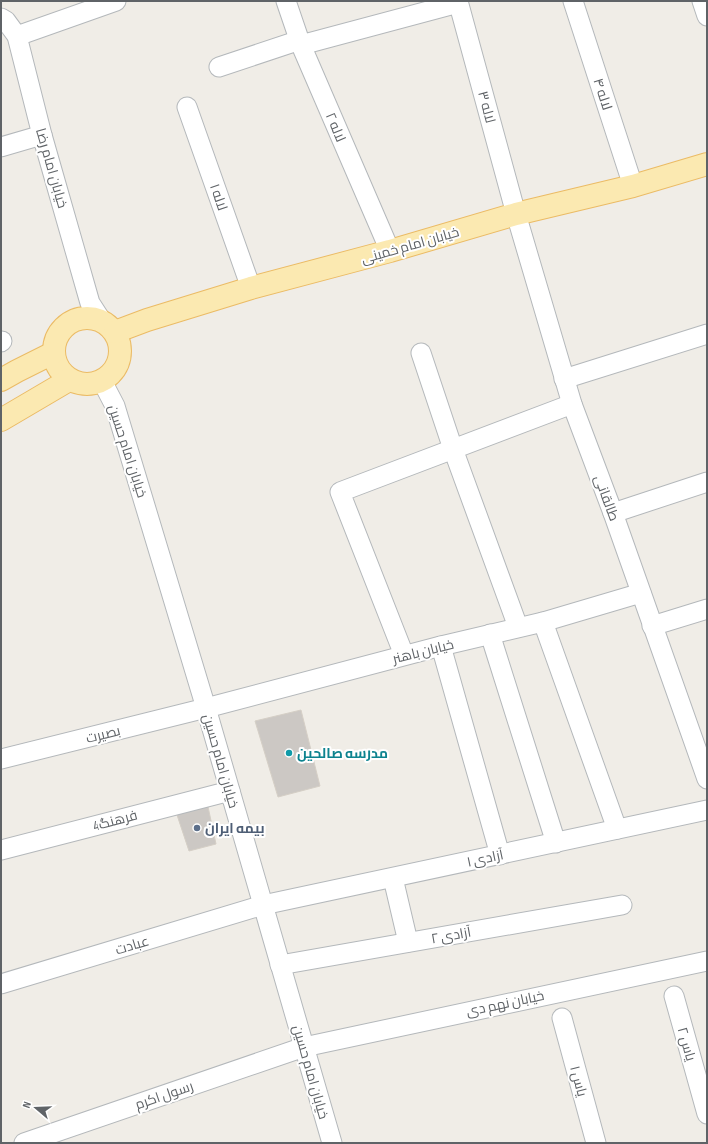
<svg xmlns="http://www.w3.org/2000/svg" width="708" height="1144" viewBox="0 0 708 1144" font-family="'Sofia Sans Condensed',Cairo,sans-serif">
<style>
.building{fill:#ccc8c4;stroke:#d5cfc6}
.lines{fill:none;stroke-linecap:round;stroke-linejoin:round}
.minor-casing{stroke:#b4b8bb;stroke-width:21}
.major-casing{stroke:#ebbb65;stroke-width:24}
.minor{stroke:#fff;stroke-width:19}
.major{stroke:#fbe9b1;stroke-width:22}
.culture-dot{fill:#0f9aa8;stroke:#fff;stroke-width:1.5}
.service-dot{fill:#5c6f8a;stroke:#fff;stroke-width:1.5}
.labels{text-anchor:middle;stroke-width:4;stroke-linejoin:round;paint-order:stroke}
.street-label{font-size:14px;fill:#5f6367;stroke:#fff}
.culture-label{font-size:14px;font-weight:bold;fill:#0d838f;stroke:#fff;text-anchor:start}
.service-label{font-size:14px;font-weight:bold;fill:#4e5e75;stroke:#fff;text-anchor:start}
</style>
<rect width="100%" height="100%" fill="#f0ede7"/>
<g class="building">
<polygon points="301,710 320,786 278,797 255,721"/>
<polygon points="207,802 216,844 189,851 176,812"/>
</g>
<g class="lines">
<g class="minor-casing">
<g id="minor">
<polyline points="286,1 301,45 390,251"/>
<polyline points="458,1 516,214 572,404 613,513 707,779"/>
<polyline points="573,1 633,186"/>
<polyline points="702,1 707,16"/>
<polyline points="1,18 6,21 17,36 42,135 90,303 101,320"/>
<polyline points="17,36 116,1"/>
<polyline points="301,45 458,3"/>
<polyline points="219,67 300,40"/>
<polyline points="187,107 251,288"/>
<polyline points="1,147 42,135"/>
<polyline points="1,342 2,341"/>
<polyline points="421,353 453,449 518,627"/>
<polyline points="564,379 707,334"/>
<polyline points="102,381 115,406 206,708 332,1143"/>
<polyline points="613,513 707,482"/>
<polyline points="543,622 617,829"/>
<polyline points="652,626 707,609"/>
<polyline points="490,634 556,843"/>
<polyline points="441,646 500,855"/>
<polyline points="404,655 340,492 572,404"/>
<polyline points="1,759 206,708 441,646 543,622 641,593"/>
<polyline points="1,850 230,791"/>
<polyline points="393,878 408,942"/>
<polyline points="280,965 622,905"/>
<polyline points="1,984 263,905 707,810"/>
<polyline points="674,996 707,1114"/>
<polyline points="562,1018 596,1143"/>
<polyline points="24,1143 304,1047 707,961"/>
</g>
</g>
<g class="major-casing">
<g id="major">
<circle cx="87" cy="351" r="33"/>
<polyline points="115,332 147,320 251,288 390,251 516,214 633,186 707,164"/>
<polyline points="1,380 17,371 53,353"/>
<polyline points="1,420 69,380"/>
</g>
</g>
<use href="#minor" class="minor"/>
<use href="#major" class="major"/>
</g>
<circle class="culture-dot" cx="289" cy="753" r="4"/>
<circle class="service-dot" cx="197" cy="828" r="4"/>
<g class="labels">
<g class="street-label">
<text transform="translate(603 94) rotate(72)" y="5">لاله ۴</text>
<text transform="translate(487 107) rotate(75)" y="5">لاله ۳</text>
<text transform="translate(336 127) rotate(67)" y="5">لاله ۲</text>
<text transform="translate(52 168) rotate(74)" y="5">خیابان امام رضا</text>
<text transform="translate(219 197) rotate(71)" y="5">لاله ۱</text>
<text transform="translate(410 245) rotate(-16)" y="5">خیابان امام خمینی</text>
<text transform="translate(128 451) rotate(72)" y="5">خیابان امام حسین</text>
<text transform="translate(607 498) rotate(70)" y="5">طالقانی</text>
<text transform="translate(423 651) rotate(-14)" y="5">خیابان باهنر</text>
<text transform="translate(103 734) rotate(-14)" y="5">بصیرت</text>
<text transform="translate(221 761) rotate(74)" y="5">خیابان امام حسین</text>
<text transform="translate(115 820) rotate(-15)" y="5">فرهنگ4</text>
<text transform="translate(485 858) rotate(-12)" y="5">آزادی ۱</text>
<text transform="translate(451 935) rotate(-10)" y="5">آزادی ۲</text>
<text transform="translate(132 945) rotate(-17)" y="5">عبادت</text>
<text transform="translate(505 1003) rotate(-12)" y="5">خیابان نهم دی</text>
<text transform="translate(687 1044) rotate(74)" y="5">یاس ۲</text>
<text transform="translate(311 1072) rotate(74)" y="5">خیابان امام حسین</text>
<text transform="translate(579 1081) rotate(75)" y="5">یاس ۱</text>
<text transform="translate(164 1095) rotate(-19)" y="5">رسول اکرم</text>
</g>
<g class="culture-label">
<text x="297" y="758">مدرسه صالحین</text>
</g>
<g class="service-label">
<text x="205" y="833">بیمه ایران</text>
</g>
</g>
<rect width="708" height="1144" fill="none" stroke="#5f6367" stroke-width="4"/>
<g transform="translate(36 1108) rotate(289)" stroke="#ffffff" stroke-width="3" paint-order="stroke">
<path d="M0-3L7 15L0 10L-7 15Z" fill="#5f6367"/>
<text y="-6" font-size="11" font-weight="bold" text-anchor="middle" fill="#5f6367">N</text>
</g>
</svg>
